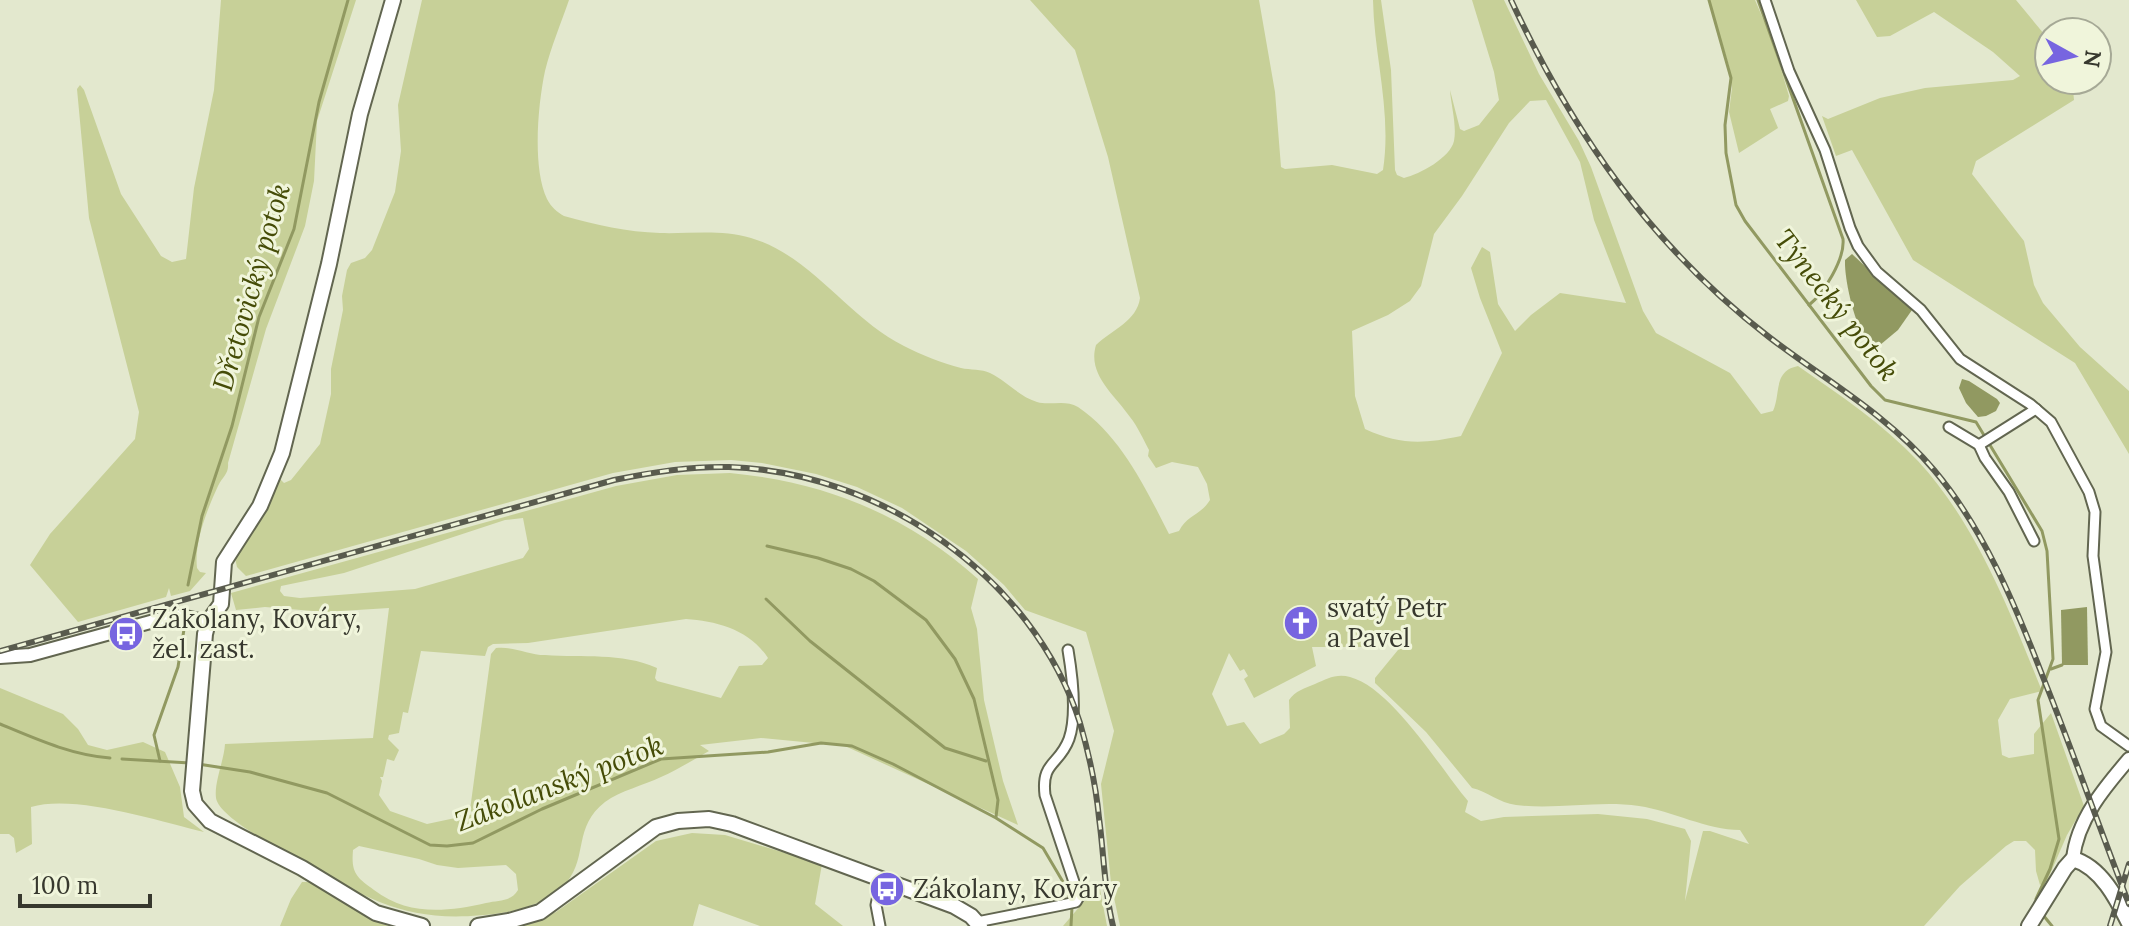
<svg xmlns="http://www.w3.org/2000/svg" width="2129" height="926" viewBox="0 0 2129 926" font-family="Lora,serif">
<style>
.green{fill:#c7d098;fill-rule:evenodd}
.water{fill:#919961}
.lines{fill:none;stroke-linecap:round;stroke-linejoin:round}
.stream{stroke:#919961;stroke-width:3}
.minor-casing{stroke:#626650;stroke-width:13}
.tertiary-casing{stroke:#626650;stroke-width:16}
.secondary-casing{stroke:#626650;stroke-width:18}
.minor{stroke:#fff;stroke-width:9}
.tertiary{stroke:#fff;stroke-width:12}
.secondary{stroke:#fff;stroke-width:14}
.rail-casing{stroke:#595b4e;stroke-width:6}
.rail{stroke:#f0f5db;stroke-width:3;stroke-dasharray:9;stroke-linecap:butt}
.labels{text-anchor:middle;stroke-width:6;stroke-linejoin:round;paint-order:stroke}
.poi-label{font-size:26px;fill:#37382e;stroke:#f0f5db;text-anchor:start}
.water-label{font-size:28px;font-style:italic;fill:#454c07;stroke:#f0f5db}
</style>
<rect width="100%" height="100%" fill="#e3e8ce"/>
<g class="green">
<path d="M221 0H356L317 121 314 181 305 226 266 329 228 463C229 474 223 476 218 486 207 510 194 542 197 568L200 572 206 573 190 591 171 596 169 588 166 597 78 622 30 565 50 534 135 439 139 412 89 218 77 89 80 85 84 90 121 194 161 256 172 262 186 259 194 188 214 90Z"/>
<path d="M422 0H569C561 23 551 47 545 71 538 104 532 167 547 199 551 207 557 212 564 216 596 225 627 232 660 233 690 234 721 229 751 238 812 256 848 318 904 346 921 355 942 363 961 368 970 370 982 369 990 373 1007 381 1018 396 1037 402 1050 406 1065 399 1078 407 1121 436 1146 489 1169 534L1179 531C1187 515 1200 516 1210 500L1207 484 1198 467 1172 462 1156 468 1148 456 1149 450C1143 439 1138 427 1130 417 1115 395 1087 375 1096 345 1112 330 1137 321 1140 298L1108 157 1075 50 1030 0H1259L1275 92 1281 167 1285 169 1332 165 1377 174 1383 170C1392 112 1374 57 1373 0H1381L1391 70 1395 170 1397 175 1404 178C1420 174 1450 158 1454 141 1457 126 1451 105 1450 90L1460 129 1464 131 1479 125 1499 100 1494 72 1472 0H1504L1539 74 1579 141 1591 167 1643 311 1656 333 1730 373 1761 414 1773 411C1781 393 1773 371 1798 366 1840 395 1883 424 1918 461 1977 525 2010 612 2042 691L2010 699 1998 720 2002 755 2009 758 2034 754V734L2051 713 2084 806 2067 835 2047 881 2040 885 2036 871 2035 850 2026 841H2014L2006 846 1960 886 1924 926H1120L1111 883 1101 784 1114 731 1086 632 1025 610 1004 585 966 551 902 508 857 487 816 474 762 463 731 460 675 462 613 473 246 576 237 567 235 558 264 516 280 479 284 483 291 480 320 444 331 394V369L343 310 342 296 347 270 351 263 365 258 372 250 395 192 401 151 398 105ZM1546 100 1580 162 1594 220 1626 303 1560 293 1531 315 1515 331 1498 304 1490 252 1482 247 1471 268 1480 298 1502 353 1461 436C1423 444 1400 445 1365 429L1355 396 1352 331 1388 315 1410 301 1421 286 1434 234 1462 196 1509 123 1530 101ZM1381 638 1407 639 1375 678V683L1426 732 1472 788C1487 791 1499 803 1516 805 1557 810 1598 800 1639 806 1672 811 1707 830 1740 830L1749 844 1710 831H1703L1685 901 1691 841 1685 829 1647 819 1598 814 1504 817 1481 821 1465 812 1468 801C1440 768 1392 688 1350 677 1337 673 1326 679 1315 684 1305 688 1295 691 1289 700L1290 728 1284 734 1260 744 1244 722 1227 726 1212 694 1229 653 1240 671 1244 669 1248 676 1244 679 1254 698 1316 666 1312 647H1363Z"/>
<polygon points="1709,0 1755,0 1773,42 1789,96 1788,101 1770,109 1778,128 1739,153 1729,112 1732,88 1729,66"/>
<polygon points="1856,0 2016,0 2049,40 2049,80 2072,80 2074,100 1976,161 1972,174 2024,241 2034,285 2043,303 2080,347 2129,391 2129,454 2075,363 1913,260 1852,150 1836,156 1822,116 1828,119 1880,98 1925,88 2013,80 2020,76 1993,52 1934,12 1890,36 1877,37"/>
<path d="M730 473C825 482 907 515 978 579L971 608 977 629 984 700 1003 781 1018 825 845 746 761 738 700 745 709 751C693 760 677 770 661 777 644 785 620 791 605 802 573 827 588 856 567 882 552 900 529 907 508 912 416 926 379 906 303 862 285 852 219 818 216 798 214 782 224 761 225 744L373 738 389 608 325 612 265 607 236 610 231 593 616 486 677 475ZM523 518 529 549 523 558 415 589 300 598 284 596 280 591 281 586 344 573 505 520ZM686 619C717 621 750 630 768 658L762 665 739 666 721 698 657 681 655 678 657 668C621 652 583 658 545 655 528 655 514 646 496 648L491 654 470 810 474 814 427 824 390 811 379 795 382 781 380 777H383L387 759 394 761 399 750 388 739 389 735 399 733 403 712 408 713 421 651 485 656 488 647 493 644 528 643ZM359 846 419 859 437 865 458 868 506 865 516 874 518 890C511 902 498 900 486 903 446 912 408 916 374 890 356 877 351 873 353 850Z"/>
<path d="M0 688 63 714 78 729 88 745 107 750 143 742 165 752 180 787 184 817 204 832C158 821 75 794 31 807L32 844 16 853 14 838 9 834H0Z"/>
<polygon points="692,833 725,835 822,864 815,904 843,926 760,926 699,904 693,926 518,926 556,912 656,841"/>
<polygon points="302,882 310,882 377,922 389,926 280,926 291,899"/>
<polygon points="1099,884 1107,926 1063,926"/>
</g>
<g class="water">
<path d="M1852 254 1912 310 1898 330 1874 350C1857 338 1844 281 1845 260Z"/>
<polygon points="1962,379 1969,381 1997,399 2000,403 1996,411 1986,416 1978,417 1966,403 1959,388"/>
<polygon points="2087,607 2088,665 2062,665 2061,610"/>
</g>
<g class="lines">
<g class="stream">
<polyline points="1709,0 1731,78 1725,125 1726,153 1736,205 1745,221 1871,386 1885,400 1976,422 2042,531 2047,551 2053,659 2038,700 2059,839 2050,869 2036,899 2037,905"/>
<path d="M1758 0 1843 239C1845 259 1824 293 1809 305"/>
<polyline points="767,546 818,558 851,569 874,581 926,620 955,659 974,699 998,800 996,817"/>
<polyline points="188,585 202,516 232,426 259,317 294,229 319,102 348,0"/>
<polyline points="766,599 810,641 945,748 986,761"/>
<polyline points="2051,669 2062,665"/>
<path d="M0 724C36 739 71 755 110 758"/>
<polyline points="122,759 190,763"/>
<polyline points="160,761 154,735 178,667 185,623"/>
<polyline points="198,764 250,772 327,793 430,845 447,846 473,843 542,809 661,759 768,752 821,743 852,746 893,764 996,818 1043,848 1066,887 1070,900"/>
<polyline points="2043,915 2052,926"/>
<polyline points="1071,926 1072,907"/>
</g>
<g class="minor-casing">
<g id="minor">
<polyline points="1765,0 1789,71 1825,150 1850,228 1858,246 1877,272 1921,310 1960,359 2030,404 2051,422 2089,492 2095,512 2093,556 2106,652 2095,709 2101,726 2129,746"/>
<polyline points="1949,427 1979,445 2036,409"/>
<polyline points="1979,445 1985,458 2009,492 2034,541"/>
<path d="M977 922 1062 905 1076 902 1079 897 1045 795C1041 761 1059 766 1069 739 1077 716 1072 674 1068 650"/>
<polyline points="880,926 876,905 881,881"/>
</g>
</g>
<g class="tertiary-casing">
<g id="tertiary">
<polyline points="0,657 30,655 165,618 181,616 208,622"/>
<path d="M2073 859C2077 820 2104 788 2129 759"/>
</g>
</g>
<g class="secondary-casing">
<g id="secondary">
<polyline points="393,0 360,114 329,264 282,453 260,506 224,562 221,604 208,622 205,634 192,791 195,804 210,821 302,868 376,913 422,926"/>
<polyline points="478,926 509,921 540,912 656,827 678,821 709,819 732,824 954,906 971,916 980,926"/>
<path d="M2029 926 2065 868 2073 859C2101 867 2117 899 2129 923"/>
</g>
</g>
<use href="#minor" class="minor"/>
<use href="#tertiary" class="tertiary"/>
<use href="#secondary" class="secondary"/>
<g class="rail-casing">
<g id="rail">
<path d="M1511 0C1573 133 1652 247 1769 337 1825 380 1888 415 1934 470 1983 528 2014 602 2041 672 2072 749 2099 827 2129 904"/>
<path d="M0 651 614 480C652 472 690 466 729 467 880 472 1033 576 1080 723 1089 754 1096 786 1099 818 1104 854 1104 890 1113 926"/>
<polyline points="2110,926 2129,864"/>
</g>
</g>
<use href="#rail" class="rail"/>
</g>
<defs>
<g id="church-disc" transform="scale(1.8)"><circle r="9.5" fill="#7765e0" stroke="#f0f5db"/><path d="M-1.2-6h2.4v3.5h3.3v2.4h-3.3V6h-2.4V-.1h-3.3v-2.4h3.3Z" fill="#fff"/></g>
<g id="bus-disc" transform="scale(1.8)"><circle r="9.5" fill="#7765e0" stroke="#f0f5db"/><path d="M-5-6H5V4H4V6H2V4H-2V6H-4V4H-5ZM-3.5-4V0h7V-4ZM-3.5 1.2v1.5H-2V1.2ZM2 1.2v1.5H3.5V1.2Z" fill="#fff"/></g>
</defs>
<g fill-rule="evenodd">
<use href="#church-disc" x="1301" y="623"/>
<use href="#bus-disc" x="126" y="634"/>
<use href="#bus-disc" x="887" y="889"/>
</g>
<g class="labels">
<g class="poi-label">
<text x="1327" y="617">svatý Petr<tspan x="1327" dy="30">a Pavel</tspan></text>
<text x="152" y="628">Zákolany, Kováry,<tspan x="152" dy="30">žel. zast.</tspan></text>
<text x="913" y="898">Zákolany, Kováry</text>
</g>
<g class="water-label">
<text transform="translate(251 287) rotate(-74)" y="10">Dřetovický potok</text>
<text transform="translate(1837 305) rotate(52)" y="10">Týnecký potok</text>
<text transform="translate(559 783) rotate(-21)" y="10">Zákolanský potok</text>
</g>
</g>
<g transform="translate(2073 56) rotate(98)"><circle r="38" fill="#f0f5db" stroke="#a6a996" stroke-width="2"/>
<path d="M0-6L14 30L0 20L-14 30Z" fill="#7765e0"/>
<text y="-12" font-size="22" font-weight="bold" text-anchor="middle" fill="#37382e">N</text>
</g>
<path d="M20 894v12h130v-12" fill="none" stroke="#37382e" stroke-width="4"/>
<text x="32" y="894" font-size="24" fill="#37382e" stroke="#f0f5db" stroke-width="6" paint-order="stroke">100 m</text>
</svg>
